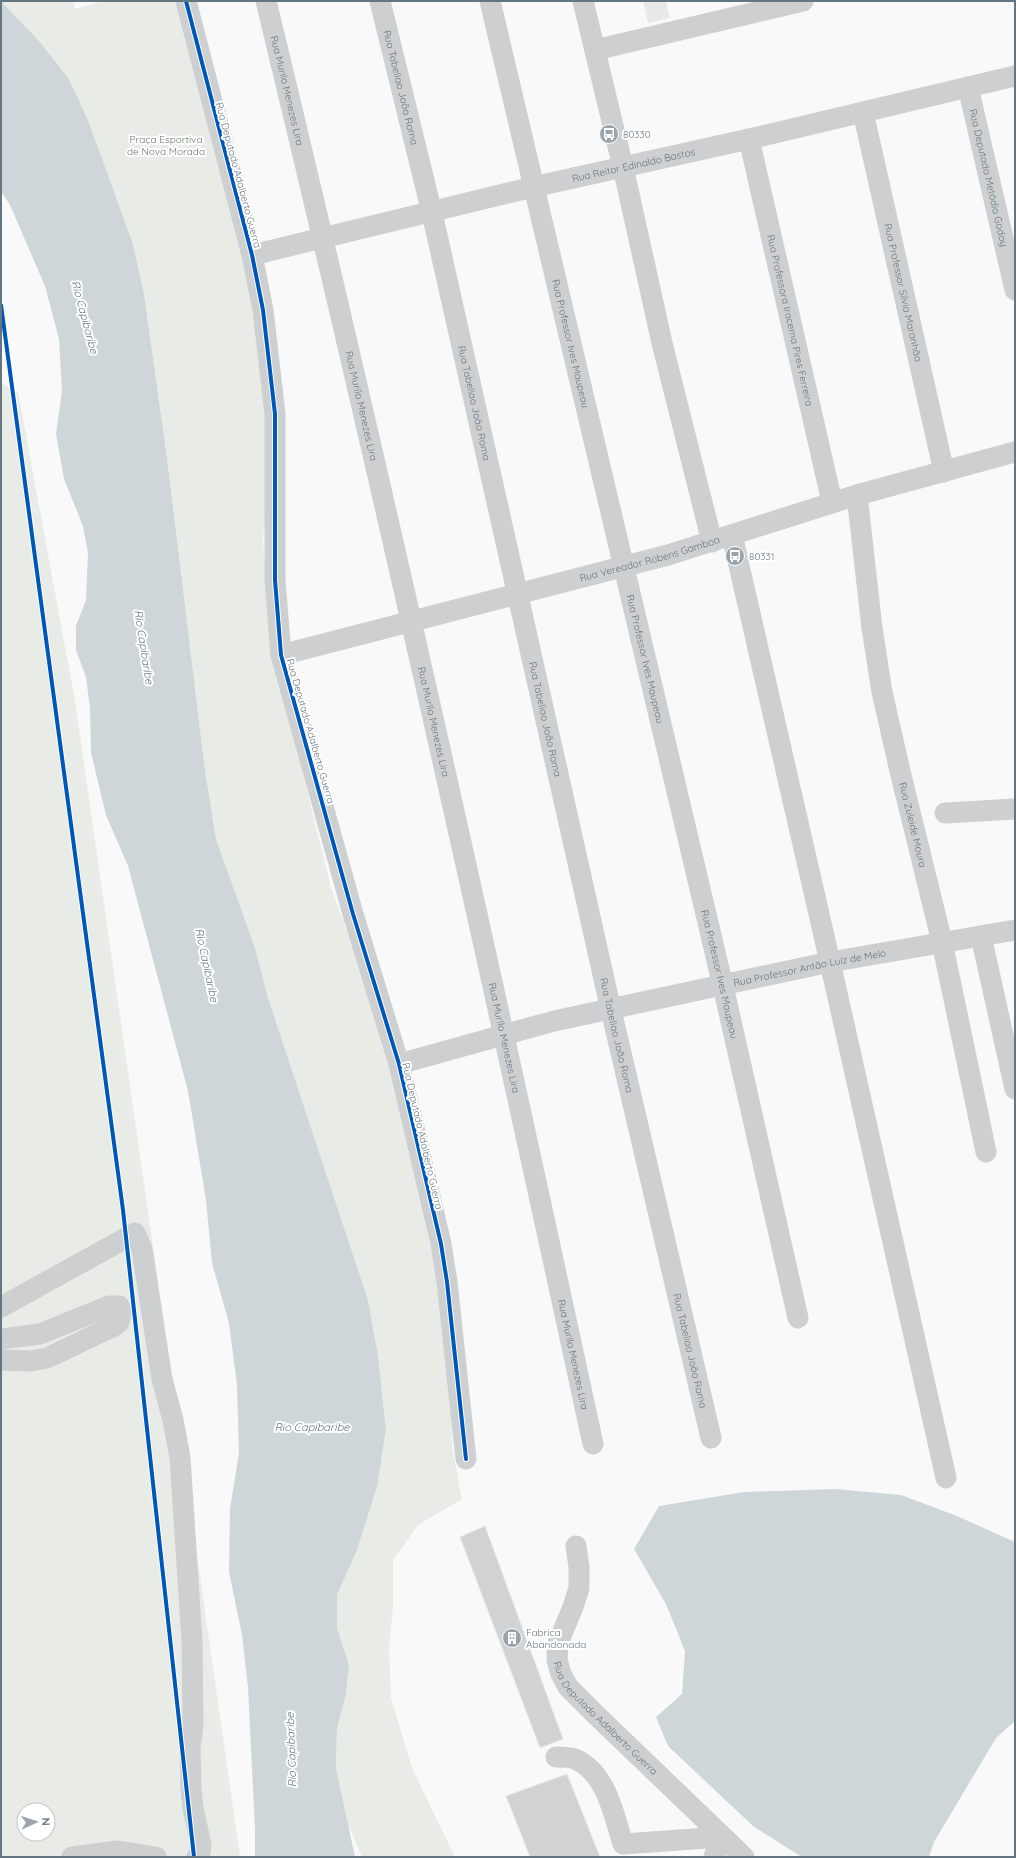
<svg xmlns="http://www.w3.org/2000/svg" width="1016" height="1858" viewBox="0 0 1016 1858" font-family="Quicksand,sans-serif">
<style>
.built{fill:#e8e9e9}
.green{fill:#e8ebe6;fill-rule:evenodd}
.water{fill:#ced6d9}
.building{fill:#d0d2d3;stroke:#e8e8e8}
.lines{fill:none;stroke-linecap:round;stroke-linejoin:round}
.minor{stroke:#cecfd0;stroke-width:21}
.cycleway-casing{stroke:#fff;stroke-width:6}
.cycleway{stroke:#0057b8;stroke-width:4}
.labels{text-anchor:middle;stroke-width:4;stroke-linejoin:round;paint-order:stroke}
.street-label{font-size:10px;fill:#657683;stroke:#fff}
.poi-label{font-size:10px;fill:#657683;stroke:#fff;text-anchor:start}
.park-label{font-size:10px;fill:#687a64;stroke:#fff}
.water-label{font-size:11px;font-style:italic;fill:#60757c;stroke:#fff}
</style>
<rect width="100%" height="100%" fill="#f9f9f9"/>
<polygon class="built" points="643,1 666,1 670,18 648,23"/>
<g class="green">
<polygon points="1,1 73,1 75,9 104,1 179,1 257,281 270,464 263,538 267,611 303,774 331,888 367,986 394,1079 446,1320 453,1452 462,1499 418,1525 393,1560 393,1606 389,1649 391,1698 412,1768 455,1857 362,1857 348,1824 336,1768 337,1728 346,1694 349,1665 337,1628 337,1595 359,1544 377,1487 386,1430 378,1356 368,1300 268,998 255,948 216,839 205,770 167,458 144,294 133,244 88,120 69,79 39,41"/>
<path d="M1 383 18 392 75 701 240 1857H1ZM24 1810H48V1834H24Z"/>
</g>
<g class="water">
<polygon points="1,1 39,41 69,79 88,120 133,244 144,294 167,458 205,770 216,839 255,948 268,998 368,1300 378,1356 386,1430 377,1487 357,1550 337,1595 337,1628 349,1665 346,1694 337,1728 336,1768 355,1857 255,1857 255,1829 248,1687 242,1635 229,1572 230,1509 239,1453 237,1385 229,1323 212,1263 206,1200 188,1091 128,866 106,815 91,753 90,708 86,677 76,650 76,626 86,600 88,553 83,526 64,479 56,434 62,391 59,339 45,286 10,205 1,191"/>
<polygon points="835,1489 901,1495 957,1516 1015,1542 1015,1721 996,1738 934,1842 929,1857 802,1857 753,1826 668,1746 656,1717 682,1694 685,1651 666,1604 634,1549 659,1506 744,1492"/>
</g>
<g class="building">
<polygon points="485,1526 563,1739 540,1748 460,1537"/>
<polygon points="567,1774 600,1857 530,1857 506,1796"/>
</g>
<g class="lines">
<g class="minor">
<polyline points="186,1 252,255 263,310 275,414 275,580 281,655 353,914 399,1064 441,1244 447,1282 466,1459"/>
<path id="s1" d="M266 1C382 480 489 962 593 1444"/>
<path id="s2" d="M380 1 432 213 611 1010 711 1438"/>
<path id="s3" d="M490 1 723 986 798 1318"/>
<polyline points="583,1 623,167 662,343 712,542"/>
<polyline points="595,50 803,1"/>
<path id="s4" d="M968 87 1015 290"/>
<path id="s5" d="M863 112 944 472"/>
<path id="s6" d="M749 139 832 502"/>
<path id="s7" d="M252 255 533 187 749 139 1015 76"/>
<path id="s8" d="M857 495 872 628 882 692 900 771 942 942 986 1152"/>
<polyline points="732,535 830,962 946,1478"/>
<path id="s9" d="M281 655 668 555 857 495 1015 452"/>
<polyline points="945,813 1015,809"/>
<polyline points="981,936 1015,1089"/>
<path id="s10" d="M399 1064 554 1021 830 962 1015 930"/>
<polyline points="1,1307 135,1233 142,1249 162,1379 173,1420 180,1458 192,1641 193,1726 190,1748 191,1790 193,1808 201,1845 200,1853 197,1857"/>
<polyline points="1,1339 40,1334 109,1306 119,1306 122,1312 119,1322 114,1326 47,1358 31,1361 1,1360"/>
<path id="s11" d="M576 1546 579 1567V1588L573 1607 558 1643 557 1660 561 1674 568 1687 594 1713 744 1857"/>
<path d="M556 1757C562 1757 570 1757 575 1759 606 1772 614 1815 623 1844L722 1837"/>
<polyline points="72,1857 118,1851 156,1857"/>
<polyline points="714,1857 716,1851 726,1840"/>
</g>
<g class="cycleway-casing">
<g id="cycleway">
<polyline points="186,1 252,255 263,310 275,414 275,580 281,655 353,914 399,1064 441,1244 447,1282 466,1459"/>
<polyline points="1,305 123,1210 194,1857"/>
</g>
</g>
<use href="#cycleway" class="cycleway"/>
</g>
<defs>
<g id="bus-disc" transform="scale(1)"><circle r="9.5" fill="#99a4ac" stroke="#fff"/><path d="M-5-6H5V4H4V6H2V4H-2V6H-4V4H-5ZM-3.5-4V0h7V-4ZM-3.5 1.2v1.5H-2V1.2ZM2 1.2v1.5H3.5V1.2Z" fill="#fff"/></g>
<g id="building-disc" transform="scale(1)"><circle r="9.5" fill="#99a4ac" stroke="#fff"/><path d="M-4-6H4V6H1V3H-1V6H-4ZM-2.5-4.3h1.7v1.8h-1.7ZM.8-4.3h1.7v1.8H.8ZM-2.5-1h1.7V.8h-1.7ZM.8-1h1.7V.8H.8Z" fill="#fff"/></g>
</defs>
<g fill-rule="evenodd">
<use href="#bus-disc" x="609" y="134"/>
<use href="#bus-disc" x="735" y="556"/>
<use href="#building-disc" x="512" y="1638"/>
</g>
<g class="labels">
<g class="street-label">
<text dy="4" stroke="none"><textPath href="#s2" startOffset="89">Rua Tabeliao João Roma</textPath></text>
<text dy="4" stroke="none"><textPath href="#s1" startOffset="92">Rua Murilo Menezes Lira</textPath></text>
<text dy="4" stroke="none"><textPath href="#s7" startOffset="392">Rua Reitor Edinaldo Bastos</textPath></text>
<text transform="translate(239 175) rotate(75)" y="4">Rua Deputado Adalberto Guerra</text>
<text dy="4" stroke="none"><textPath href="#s4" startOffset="93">Rua Deputado Metódio Godoy</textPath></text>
<text dy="4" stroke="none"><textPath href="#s5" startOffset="185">Rua Professor Sílvio Maranhão</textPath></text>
<text dy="4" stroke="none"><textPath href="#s6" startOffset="186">Rua Professora Iracema Pires Ferreira</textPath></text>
<text dy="4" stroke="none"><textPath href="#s3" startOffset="352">Rua Professor Ives Maupeau</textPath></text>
<text dy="4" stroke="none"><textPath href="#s2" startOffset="413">Rua Tabeliao João Roma</textPath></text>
<text dy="4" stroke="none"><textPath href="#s1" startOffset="416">Rua Murilo Menezes Lira</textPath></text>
<text dy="4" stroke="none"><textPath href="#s9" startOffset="381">Rua Vereador Rúbens Gamboa</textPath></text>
<text dy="4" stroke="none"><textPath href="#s3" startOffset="676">Rua Professor Ives Maupeau</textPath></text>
<text dy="4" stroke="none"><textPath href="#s2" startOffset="737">Rua Tabeliao João Roma</textPath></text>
<text dy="4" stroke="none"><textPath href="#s1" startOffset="740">Rua Murilo Menezes Lira</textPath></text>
<text transform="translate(311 731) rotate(74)" y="4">Rua Deputado Adalberto Guerra</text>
<text dy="4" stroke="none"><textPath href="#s8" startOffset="335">Rua Zuleide Moura</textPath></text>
<text dy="4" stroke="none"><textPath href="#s10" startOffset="422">Rua Professor Antão Luiz de Melo</textPath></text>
<text dy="4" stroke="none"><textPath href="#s3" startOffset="1000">Rua Professor Ives Maupeau</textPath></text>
<text dy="4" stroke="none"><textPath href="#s2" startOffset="1061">Rua Tabeliao João Roma</textPath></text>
<text dy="4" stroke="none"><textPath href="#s1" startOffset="1064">Rua Murilo Menezes Lira</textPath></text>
<text transform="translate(423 1136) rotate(77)" y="4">Rua Deputado Adalberto Guerra</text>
<text dy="4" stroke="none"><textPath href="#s2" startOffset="1385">Rua Tabeliao João Roma</textPath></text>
<text dy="4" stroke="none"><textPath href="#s1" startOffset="1388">Rua Murilo Menezes Lira</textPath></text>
<text dy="4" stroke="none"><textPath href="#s11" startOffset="195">Rua Deputado Adalberto Guerra</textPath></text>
</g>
<g class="poi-label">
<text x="623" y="138">80330</text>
<text x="749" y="560">80331</text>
<text x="526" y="1636">Fabrica<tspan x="526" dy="12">Abandonada</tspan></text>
</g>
<g class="park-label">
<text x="166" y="143">Praça Esportiva<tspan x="166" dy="12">de Nova Morada</tspan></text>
</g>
<g class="water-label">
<text transform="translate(85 317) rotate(75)" y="4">Rio Capibaribe</text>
<text transform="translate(144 647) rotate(81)" y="4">Rio Capibaribe</text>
<text transform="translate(207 965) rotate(78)" y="4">Rio Capibaribe</text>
<text x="312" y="1431">Rio Capibaribe</text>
<text transform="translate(291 1750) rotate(-92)" y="4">Rio Capibaribe</text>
</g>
</g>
<rect width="1016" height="1858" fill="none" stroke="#657683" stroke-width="4"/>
<g transform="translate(36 1822) rotate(87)"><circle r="19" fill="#ffffff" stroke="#c1c8cd"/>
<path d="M0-3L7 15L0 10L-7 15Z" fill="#99a4ac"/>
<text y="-6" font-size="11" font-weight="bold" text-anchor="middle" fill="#657683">N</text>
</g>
</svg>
